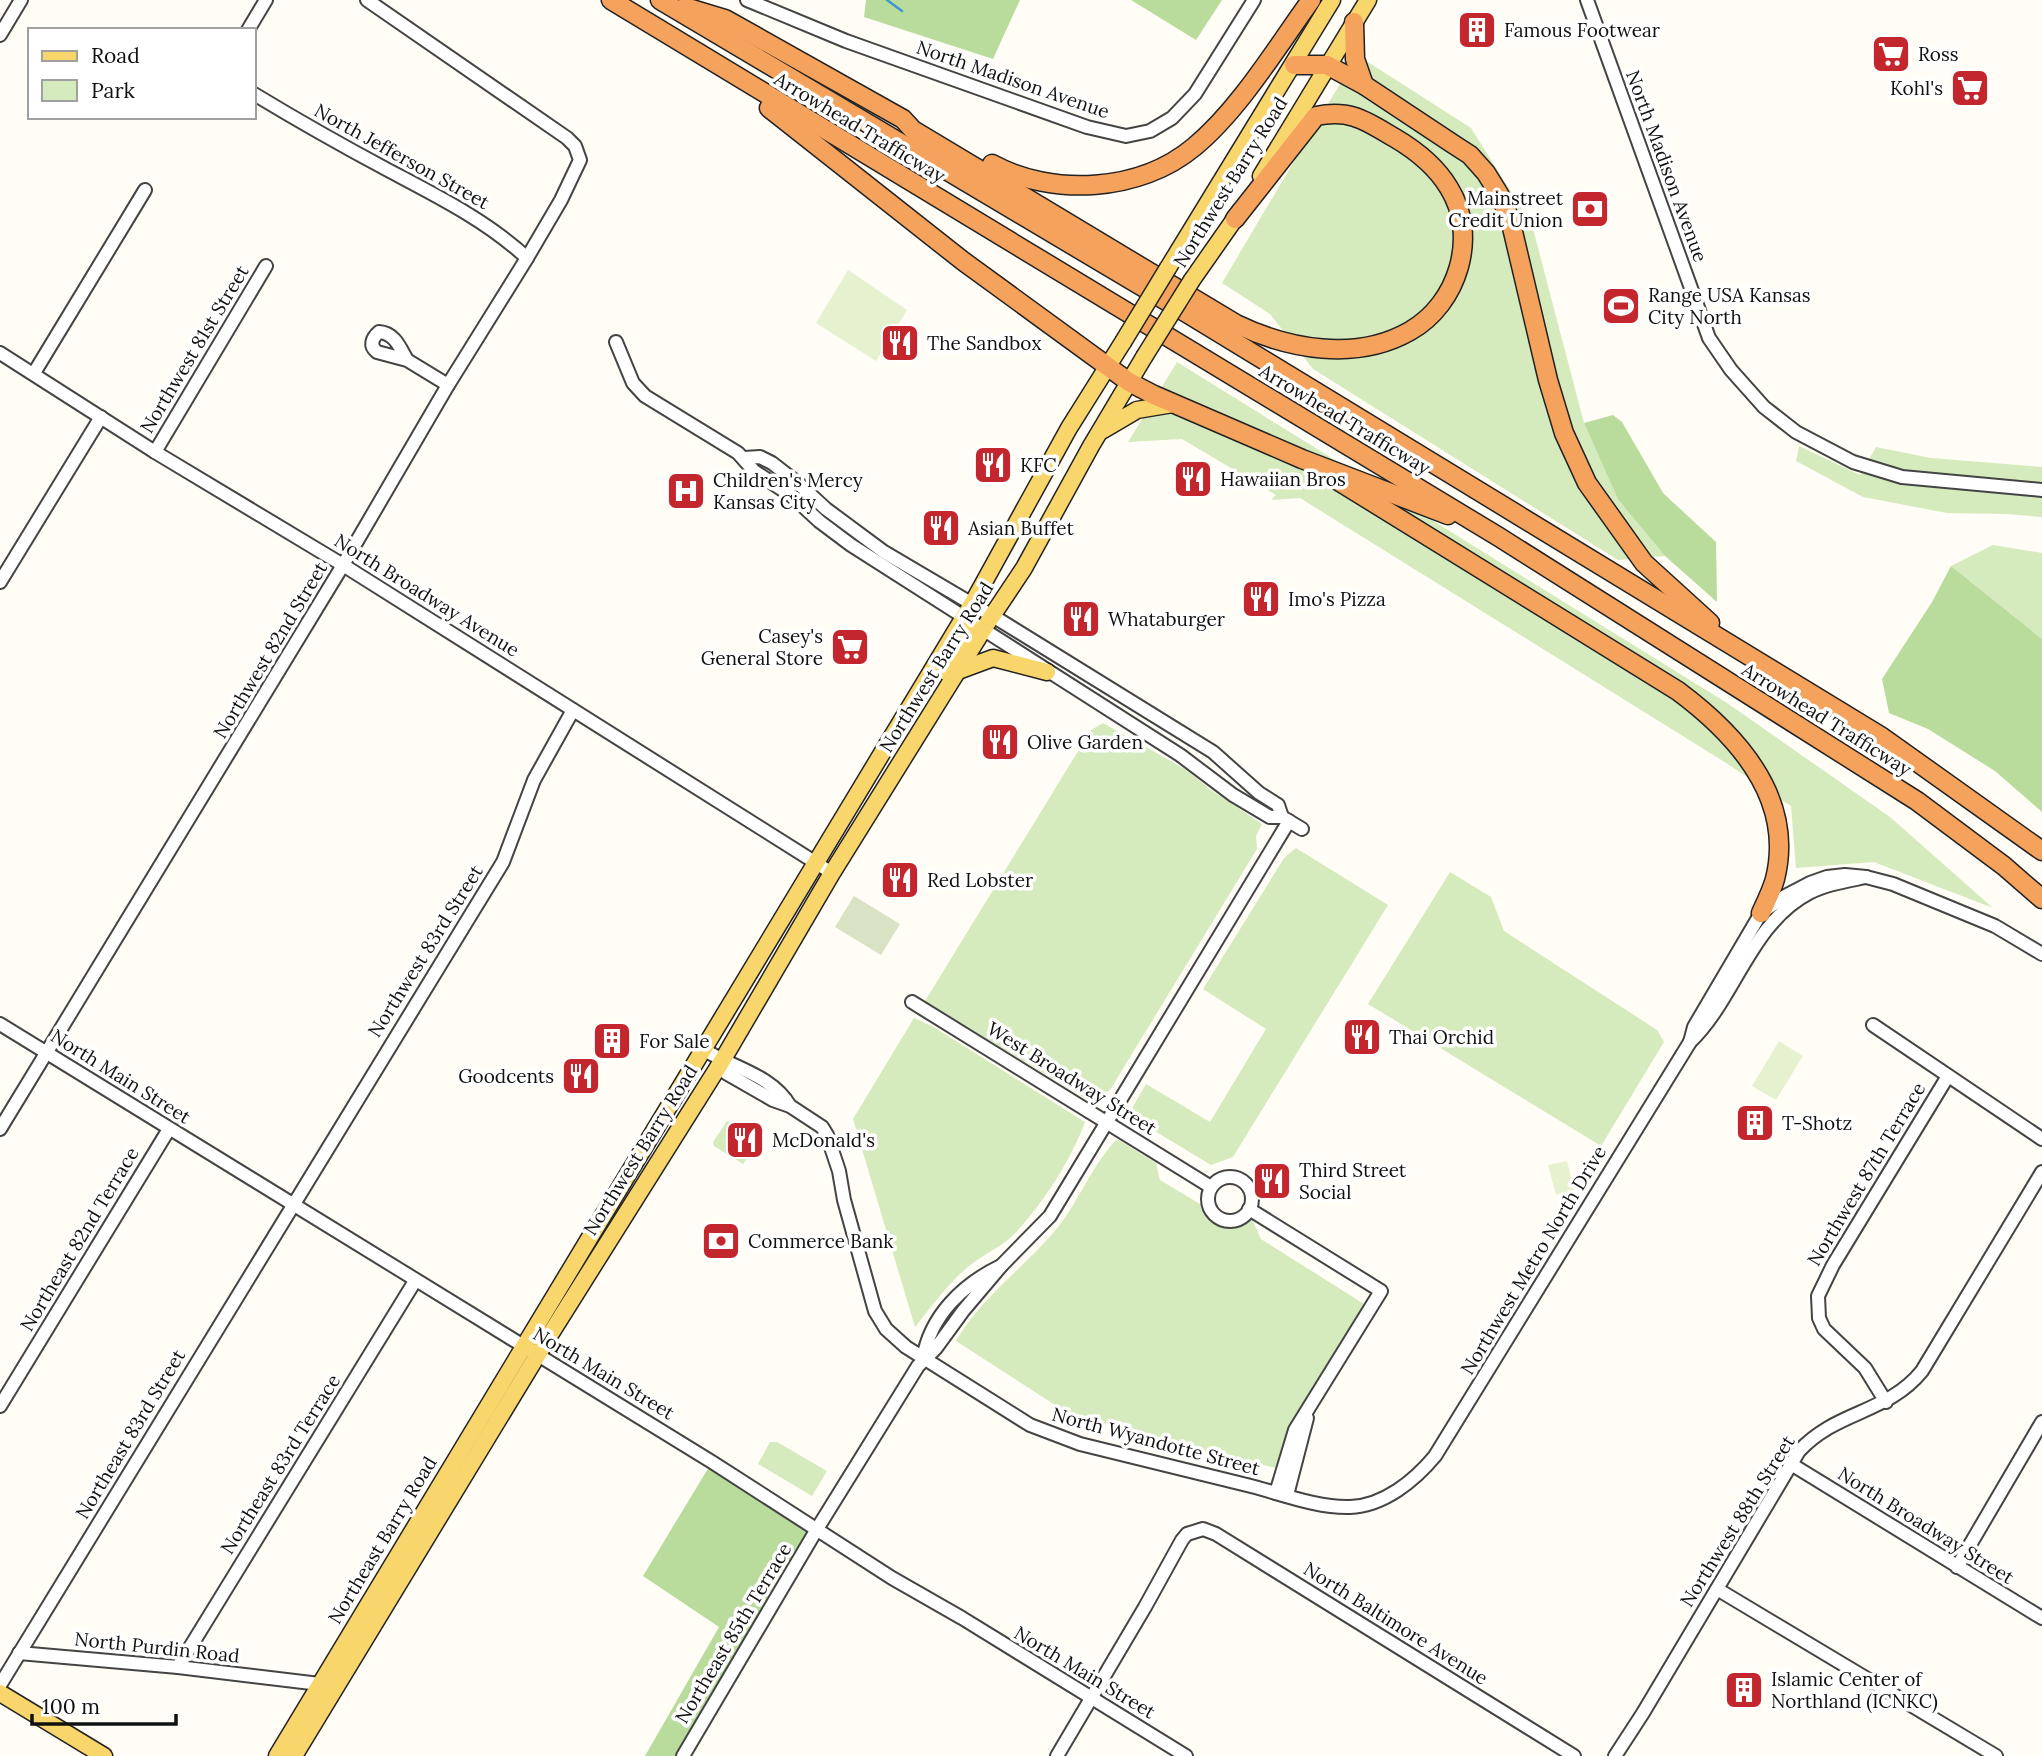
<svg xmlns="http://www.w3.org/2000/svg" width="2042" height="1756" viewBox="0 0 2042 1756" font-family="Lora,serif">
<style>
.green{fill:#d5ebbd}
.forest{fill:#b9dc9c}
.cemetery{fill:#d9e3c4}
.pitch{fill:#e6f2cf}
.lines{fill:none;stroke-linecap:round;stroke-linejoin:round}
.stream{stroke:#3f96cf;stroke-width:2.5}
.minor-casing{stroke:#444;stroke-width:16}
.major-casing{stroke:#222;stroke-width:19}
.highway-casing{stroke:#222;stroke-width:21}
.minor{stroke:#fff;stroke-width:12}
.major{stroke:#f9d66b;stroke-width:16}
.highway{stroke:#f5a25d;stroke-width:18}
.major-bridge-casing{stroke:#222;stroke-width:19;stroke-linecap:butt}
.major-bridge{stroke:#f9d66b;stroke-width:16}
.labels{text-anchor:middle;stroke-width:7;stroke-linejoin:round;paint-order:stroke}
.poi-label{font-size:19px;fill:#111;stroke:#fff;text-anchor:start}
.street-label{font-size:19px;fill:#111;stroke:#fff}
</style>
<rect width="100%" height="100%" fill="#fffdf5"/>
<g class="green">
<polygon points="1357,55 1471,128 1532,225 1584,423 1618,498 1665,556 1618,560 1313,369 1270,314 1222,283"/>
<polygon points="1177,362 1727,703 1890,817 1993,908 1874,862 1796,868 1791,806 1723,761 1300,498 1271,500 1276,495 1182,439 1128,442"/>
<polygon points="1799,446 1860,475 1876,447 1931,458 2042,467 2042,517 2006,514 1947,513 1863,497 1796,461"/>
<polygon points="1993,545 2042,553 2042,639 1951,566"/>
<polygon points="1103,723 1185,769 1211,790 1262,824 1256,836 1257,849 1110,1090 1089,1101 925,1001 1091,730"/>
<polygon points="1296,848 1388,905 1233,1157 1211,1165 1128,1115 1146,1084 1210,1122 1266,1029 1203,989 1284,858"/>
<polygon points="1450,872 1491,897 1504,931 1657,1030 1664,1042 1601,1146 1368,1004"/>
<path d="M914 1018 932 1026 1085 1122C1072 1159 1038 1212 1009 1239 997 1249 981 1256 969 1266 948 1283 932 1306 915 1327L853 1119Z"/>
<polygon points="727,1121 734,1124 725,1140 750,1154 743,1164 714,1146 713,1142"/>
<path d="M1117 1139 1156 1163 1160 1180 1200 1204 1209 1221 1231 1227 1252 1219 1261 1239 1364 1304 1292 1421 1276 1468 1188 1447 1069 1414 956 1341C980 1299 1021 1270 1053 1233 1078 1205 1090 1167 1117 1139Z"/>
<polygon points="770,1442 777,1442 827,1471 812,1496 758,1464"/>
</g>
<g class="forest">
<polygon points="866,0 1020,0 993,59 864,17"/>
<polygon points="1131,0 1222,0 1196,40"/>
<polygon points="1613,415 1622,422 1663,493 1716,542 1717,602 1665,556 1618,499 1584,423"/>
<polygon points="1951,566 2042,639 2042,812 1995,771 1928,729 1889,713 1882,679 1932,602"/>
<polygon points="712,1462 817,1529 682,1756 645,1756 719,1627 643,1576"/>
</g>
<polygon class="cemetery" points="854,896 900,924 881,955 835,927"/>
<g class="pitch">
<polygon points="848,270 907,310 876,361 816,323"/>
<polygon points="1779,1041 1803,1056 1776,1100 1752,1086"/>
<polygon points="1567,1161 1574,1190 1556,1195 1548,1165"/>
</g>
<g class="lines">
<polyline class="stream" points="887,0 902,11"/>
<g class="minor-casing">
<g id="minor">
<polyline points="747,0 846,41 1087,127 1126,136 1150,131 1172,118 1195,94 1254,0"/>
<polyline points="1587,0 1709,338 1731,370 1764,407 1796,432 1853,462 1902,477 2042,490"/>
<polyline points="248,30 266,0"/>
<polyline points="0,35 21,0"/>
<path d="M254 94C297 120 341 145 386 169 435 195 486 220 527 258"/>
<polyline points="616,342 633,383 645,396 738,453 754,471 792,496 819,521 851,545 1180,755 1233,795 1270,817 1282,817 1302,829"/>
<polyline points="0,353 155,452 343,565 832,873"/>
<path d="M407 360C400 348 395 333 379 332 372 338 369 346 377 352L407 360 448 385"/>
<polyline points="34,373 145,190"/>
<polyline points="155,452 266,266"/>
<polyline points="744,458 760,457 772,463 799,484 826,509 884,552 1001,621 1213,752 1259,793 1278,805 1282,817"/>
<polyline points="0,582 101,417"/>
<polyline points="912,1002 1211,1187"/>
<polyline points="0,1024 712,1462 892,1578 962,1618 1186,1756"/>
<polyline points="1873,1025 2042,1139"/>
<polyline points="1690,1042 1694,1027 1761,913 1785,896 1810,883 1827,877 1845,875 1866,877 1893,884 1995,926 2042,954"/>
<path d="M703 1049C732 1068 771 1074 790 1106"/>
<path d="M722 1061 726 1073 773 1100 790 1106 822 1127 827 1135 839 1171 844 1200 875 1311 886 1329 906 1347 1030 1425 1080 1444C1137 1458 1194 1472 1251 1486 1282 1494 1318 1508 1350 1507 1384 1506 1415 1480 1435 1456L1690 1042C1735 999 1750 924 1809 893 1826 884 1847 881 1866 877"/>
<polyline points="0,1129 343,565 448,385 527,258 561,200 580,160 575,146 567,138 367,0"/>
<circle cx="1230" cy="1199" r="22"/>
<polyline points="1249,1209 1381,1291 1295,1430 1276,1493"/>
<polyline points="1001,1266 1050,1216 1289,821"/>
<polyline points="1886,1402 1865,1368 1824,1329 1819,1318 1818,1296 1833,1265 1948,1076"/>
<polyline points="0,1406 169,1129"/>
<polyline points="1791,1464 2042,1618"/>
<polyline points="1287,1495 1307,1418"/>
<polyline points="1957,1567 2042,1422"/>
<polyline points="1717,1589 1996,1756"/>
<polyline points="19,1653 178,1667 328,1685"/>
<polyline points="178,1667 415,1281"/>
<polyline points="0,1685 503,862 534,780 573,710"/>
<path d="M683 1756 817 1529 918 1366 936 1348 963 1311 1001 1266C963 1284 930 1316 923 1359"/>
<polyline points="1057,1756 1145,1607 1182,1540 1187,1534 1203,1529 1216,1534 1574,1756"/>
<path d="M1615 1756 1643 1713 1799 1451C1837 1410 1887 1414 1922 1371L2042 1172"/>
</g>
</g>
<g class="major-casing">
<g id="major">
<polyline points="1261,176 1368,0"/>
<polyline points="1168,268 1332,0"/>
<polyline points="1192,280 1241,210"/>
<polyline points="1103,430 1137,410 1173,404"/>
<polyline points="958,671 993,658 1047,672"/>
<polyline points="946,672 970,624"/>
<polyline points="0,1693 104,1756"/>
<polyline points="277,1756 972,604 1069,428 1123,342"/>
<polyline points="294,1756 546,1341 722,1061 832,873 988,622 1024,568 1091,446 1144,357"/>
</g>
</g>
<g class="highway-casing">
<g id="highway">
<polyline points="611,0 1499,537 1917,801 2004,866 2042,899"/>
<polyline points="660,0 1190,315 1882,737 2042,851"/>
<path d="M685 7 725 19 903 119 913 130 1236 324C1288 349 1356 362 1410 331 1458 304 1479 236 1449 188 1436 166 1417 151 1395 138 1366 121 1351 109 1316 116L1235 219"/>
<polyline points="1354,22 1355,59 1364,85"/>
<polyline points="1294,65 1327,65 1364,85 1453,144 1470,155 1486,173 1499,194 1510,219 1548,380 1564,433 1587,483 1644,563 1710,623"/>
<polyline points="769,108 963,261 1129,382 1154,395 1302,459 1448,515"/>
<path d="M992 164C1053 197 1140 192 1194 147 1239 110 1277 47 1311 0"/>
<path d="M1332 477 1678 691C1737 735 1795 799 1775 879 1772 890 1766 902 1761 913"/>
</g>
</g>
<use href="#minor" class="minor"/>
<use href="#major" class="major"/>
<use href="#highway" class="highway"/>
<g class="major-bridge-casing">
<g id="major-bridge">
<polyline points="1123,342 1168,268"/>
<polyline points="1144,357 1192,280"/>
</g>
</g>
<use href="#major-bridge" class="major-bridge"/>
</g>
<defs>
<g id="building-square" transform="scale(2.0125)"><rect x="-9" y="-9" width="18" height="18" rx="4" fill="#c4262e" stroke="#fff"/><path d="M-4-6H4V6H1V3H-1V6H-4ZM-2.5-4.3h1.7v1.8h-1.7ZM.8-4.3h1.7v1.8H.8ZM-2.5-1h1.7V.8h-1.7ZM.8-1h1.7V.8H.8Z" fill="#fff"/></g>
<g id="supermarket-square" transform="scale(2.0125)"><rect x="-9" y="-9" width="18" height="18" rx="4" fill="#c4262e" stroke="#fff"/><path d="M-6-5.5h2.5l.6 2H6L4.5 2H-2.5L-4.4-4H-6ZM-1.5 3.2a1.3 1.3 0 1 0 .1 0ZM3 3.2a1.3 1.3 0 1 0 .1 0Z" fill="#fff"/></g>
<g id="bank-square" transform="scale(2.0125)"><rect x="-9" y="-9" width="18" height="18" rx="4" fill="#c4262e" stroke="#fff"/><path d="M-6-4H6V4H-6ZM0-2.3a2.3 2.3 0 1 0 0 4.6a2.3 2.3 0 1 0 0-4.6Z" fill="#fff"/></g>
<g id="stadium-square" transform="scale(2.0125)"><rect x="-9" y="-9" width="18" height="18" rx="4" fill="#c4262e" stroke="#fff"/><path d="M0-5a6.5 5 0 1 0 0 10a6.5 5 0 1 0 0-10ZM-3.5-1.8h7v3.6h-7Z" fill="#fff"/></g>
<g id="restaurant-square" transform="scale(2.0125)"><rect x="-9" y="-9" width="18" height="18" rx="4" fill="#c4262e" stroke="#fff"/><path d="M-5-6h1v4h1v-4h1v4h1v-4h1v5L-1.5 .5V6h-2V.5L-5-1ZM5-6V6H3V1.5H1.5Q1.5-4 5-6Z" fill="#fff"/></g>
<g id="hospital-square" transform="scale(2.0125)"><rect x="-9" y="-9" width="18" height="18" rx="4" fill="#c4262e" stroke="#fff"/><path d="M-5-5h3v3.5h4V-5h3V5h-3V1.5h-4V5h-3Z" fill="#fff"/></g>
</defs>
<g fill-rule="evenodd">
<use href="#building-square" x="1477" y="30"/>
<use href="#supermarket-square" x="1891" y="54"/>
<use href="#supermarket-square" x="1970" y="88"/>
<use href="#bank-square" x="1590" y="209"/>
<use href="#stadium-square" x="1621" y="306"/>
<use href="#restaurant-square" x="900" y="343"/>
<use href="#restaurant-square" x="993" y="465"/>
<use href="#restaurant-square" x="1193" y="479"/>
<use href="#hospital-square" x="686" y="491"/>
<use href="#restaurant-square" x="941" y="528"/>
<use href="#restaurant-square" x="1261" y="599"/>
<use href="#restaurant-square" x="1081" y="619"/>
<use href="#supermarket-square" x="850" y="647"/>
<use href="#restaurant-square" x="1000" y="742"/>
<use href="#restaurant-square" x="900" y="880"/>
<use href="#restaurant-square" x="1362" y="1037"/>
<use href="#building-square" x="612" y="1041"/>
<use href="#restaurant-square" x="581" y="1076"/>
<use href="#building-square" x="1755" y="1123"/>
<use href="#restaurant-square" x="745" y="1140"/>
<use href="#restaurant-square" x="1272" y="1181"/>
<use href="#bank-square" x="721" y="1241"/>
<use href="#building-square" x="1744" y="1690"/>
</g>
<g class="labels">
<g class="poi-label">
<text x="1504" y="37">Famous Footwear</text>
<text x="1918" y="61">Ross</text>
<text x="1943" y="95" text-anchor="end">Kohl's</text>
<text x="1563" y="205" text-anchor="end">Mainstreet<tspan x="1563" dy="22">Credit Union</tspan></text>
<text x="1648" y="302">Range USA Kansas<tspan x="1648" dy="22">City North</tspan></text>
<text x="927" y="350">The Sandbox</text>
<text x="1020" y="472">KFC</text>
<text x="1220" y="486">Hawaiian Bros</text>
<text x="713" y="487">Children's Mercy<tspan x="713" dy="22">Kansas City</tspan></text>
<text x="968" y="535">Asian Buffet</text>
<text x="1288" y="606">Imo's Pizza</text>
<text x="1108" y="626">Whataburger</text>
<text x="823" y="643" text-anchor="end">Casey's<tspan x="823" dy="22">General Store</tspan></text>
<text x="1027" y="749">Olive Garden</text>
<text x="927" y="887">Red Lobster</text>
<text x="1389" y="1044">Thai Orchid</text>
<text x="639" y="1048">For Sale</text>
<text x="554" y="1083" text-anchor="end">Goodcents</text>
<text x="1782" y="1130">T-Shotz</text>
<text x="772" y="1147">McDonald's</text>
<text x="1299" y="1177">Third Street<tspan x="1299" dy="22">Social</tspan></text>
<text x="748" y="1248">Commerce Bank</text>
<text x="1771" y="1686">Islamic Center of<tspan x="1771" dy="22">Northland (ICNKC)</tspan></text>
</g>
<g class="street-label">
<text transform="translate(1013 79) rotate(19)" y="7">North Madison Avenue</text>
<text transform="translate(860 127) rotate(31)" y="7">Arrowhead Trafficway</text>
<text transform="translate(402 156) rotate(29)" y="7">North Jefferson Street</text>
<text transform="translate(1667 166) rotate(70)" y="7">North Madison Avenue</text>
<text transform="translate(1230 182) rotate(-58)" y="7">Northwest Barry Road</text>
<text transform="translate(194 349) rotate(-59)" y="7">Northwest 81st Street</text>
<text transform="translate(1345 419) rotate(31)" y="7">Arrowhead Trafficway</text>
<text transform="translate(427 595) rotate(32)" y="7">North Broadway Avenue</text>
<text transform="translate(270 650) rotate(-59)" y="7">Northwest 82nd Street</text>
<text transform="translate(936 667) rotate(-58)" y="7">Northwest Barry Road</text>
<text transform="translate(1827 719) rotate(32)" y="7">Arrowhead Trafficway</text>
<text transform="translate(425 951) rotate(-58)" y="7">Northwest 83rd Street</text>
<text transform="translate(121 1076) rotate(32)" y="7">North Main Street</text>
<text transform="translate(1072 1078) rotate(32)" y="7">West Broadway Street</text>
<text transform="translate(640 1150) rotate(-58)" y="7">Northwest Barry Road</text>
<text transform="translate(1866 1174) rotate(-59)" y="7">Northwest 87th Terrace</text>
<text transform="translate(79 1239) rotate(-59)" y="7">Northeast 82nd Terrace</text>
<text transform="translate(1533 1260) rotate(-59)" y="7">Northwest Metro North Drive</text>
<text transform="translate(604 1373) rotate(31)" y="7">North Main Street</text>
<text transform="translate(130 1434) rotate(-59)" y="7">Northeast 83rd Street</text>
<text transform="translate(1156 1441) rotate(15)" y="7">North Wyandotte Street</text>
<text transform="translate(280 1464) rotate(-58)" y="7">Northeast 83rd Terrace</text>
<text transform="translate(1737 1521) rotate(-58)" y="7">Northwest 88th Street</text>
<text transform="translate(1926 1525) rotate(32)" y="7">North Broadway Street</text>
<text transform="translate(382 1540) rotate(-59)" y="7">Northeast Barry Road</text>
<text transform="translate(1396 1623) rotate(32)" y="7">North Baltimore Avenue</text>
<text transform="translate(733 1633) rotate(-59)" y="7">Northeast 85th Terrace</text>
<text transform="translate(157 1647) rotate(6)" y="7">North Purdin Road</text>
<text transform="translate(1085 1672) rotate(31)" y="7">North Main Street</text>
</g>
</g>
<rect x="28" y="28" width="228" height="91" fill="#ffffff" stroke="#a0a0a0" stroke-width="2"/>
<rect x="42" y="51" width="35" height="10" fill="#f9d66b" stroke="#a0a0a0" stroke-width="2"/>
<text x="91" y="63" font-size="21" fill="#111111">Road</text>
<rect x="42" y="80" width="35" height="21" fill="#d5ebbd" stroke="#a0a0a0" stroke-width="2"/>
<text x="91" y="98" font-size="21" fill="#111111">Park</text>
<path d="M32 1714v10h144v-10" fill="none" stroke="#111111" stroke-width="3.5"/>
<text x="42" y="1714" font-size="21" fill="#111111" stroke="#ffffff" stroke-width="5" paint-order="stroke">100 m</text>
</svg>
